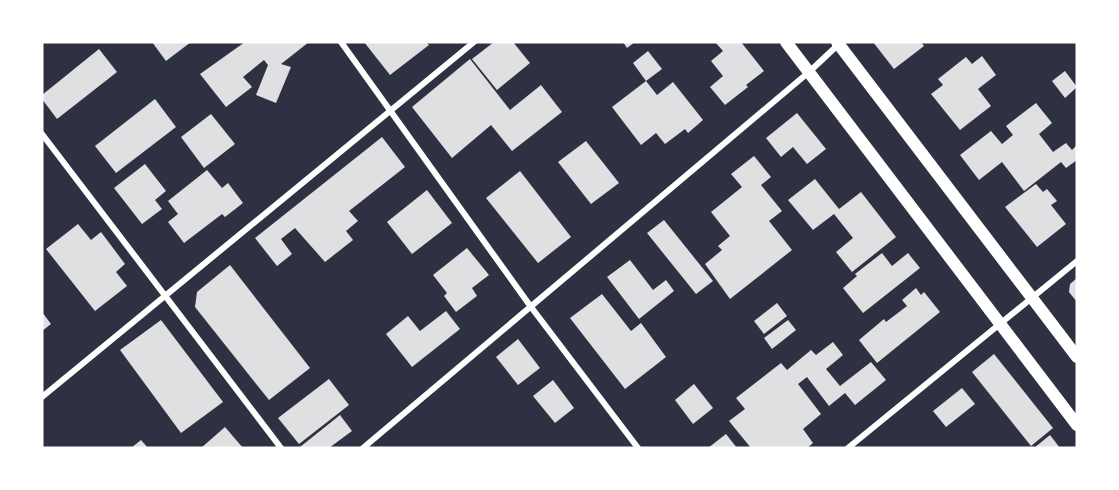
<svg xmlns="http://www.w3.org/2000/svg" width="1119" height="490" viewBox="0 0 1119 490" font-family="Georgia,serif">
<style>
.building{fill:#e0e0e3}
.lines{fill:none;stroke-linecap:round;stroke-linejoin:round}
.minor{stroke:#fff;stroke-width:6}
.secondary{stroke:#fff;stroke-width:12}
</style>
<rect width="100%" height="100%" fill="#2d3142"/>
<g class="building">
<polygon points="152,42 191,42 166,61"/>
<polygon points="245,42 309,42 281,64 291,67 276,103 256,95 268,65 264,60 243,77 252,87 226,107 200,74"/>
<polygon points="364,42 426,42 429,45 390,75"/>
<polygon points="494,42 513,42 530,63 497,90 472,59"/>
<polygon points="623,42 635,42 627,48"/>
<polygon points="715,42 741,42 764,71 746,85 748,87 725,105 710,87 723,76 711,61 723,51"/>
<polygon points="873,42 921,42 924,46 894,69"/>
<polygon points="99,49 117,72 57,119 42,99 42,95"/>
<polygon points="648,51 662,69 646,81 657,95 673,82 703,120 688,133 685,129 665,144 656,133 641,145 612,107 646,81 633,63"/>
<polygon points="982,56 996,75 978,89 991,106 960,130 931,94 943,85 938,79 966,57 972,64"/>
<polygon points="470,59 510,110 541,85 562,112 512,151 491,125 452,158 412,107"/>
<polygon points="1065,71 1077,87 1065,98 1052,81"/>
<polygon points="155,99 176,127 116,173 95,146"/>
<polygon points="1036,103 1052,123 1039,134 1053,152 1066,143 1072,150 1077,145 1077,160 1066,168 1061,162 1024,191 1002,162 979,180 960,155 991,131 1002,144 1013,135 1006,126"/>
<polygon points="797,113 826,149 807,164 793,147 781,157 766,138"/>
<polygon points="211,114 235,144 204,168 181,137"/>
<polygon points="382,137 405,167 349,211 358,221 346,231 353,240 325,262 295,228 281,239 292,254 277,266 255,238"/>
<polygon points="586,141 619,183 591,204 558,162"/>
<polygon points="754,156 771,177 761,185 782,211 769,221 792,250 730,299 705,264 722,250 718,246 730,236 711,212 742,187 731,174"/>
<polygon points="145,164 166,191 155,200 162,209 142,224 114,188"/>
<polygon points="207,170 222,188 228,183 243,203 225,217 222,214 184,243 168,222 178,214 168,201"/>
<polygon points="520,171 571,237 538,263 486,198"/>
<polygon points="815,179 839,209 861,192 896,237 852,272 836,252 853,238 834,214 813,230 788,200"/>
<polygon points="1036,184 1043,192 1047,189 1057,201 1051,205 1066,224 1037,247 1005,207"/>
<polygon points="427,190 452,223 412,254 387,222"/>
<polygon points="664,220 713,281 696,294 647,233"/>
<polygon points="78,224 91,240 101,232 125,264 116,272 127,286 95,311 46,249"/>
<polygon points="467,248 489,275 472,288 477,296 456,312 444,296 447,293 433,275"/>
<polygon points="882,253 892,266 908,253 920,268 863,313 843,288 857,276 855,274"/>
<polygon points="630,260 653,290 666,280 674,291 639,319 607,277"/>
<polygon points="230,265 310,368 269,400 195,307 197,292"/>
<polygon points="1077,278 1077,302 1069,292 1070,284"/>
<polygon points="916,288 921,295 924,292 940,312 877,363 859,340 884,319 886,322 907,306 902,300"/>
<polygon points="602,294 631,331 641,323 666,357 625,389 570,318"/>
<polygon points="777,303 787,316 764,334 754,321"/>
<polygon points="446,311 460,329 412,367 386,334 408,316 420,331"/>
<polygon points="42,312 51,324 42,331"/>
<polygon points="161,320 223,402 181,433 120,350"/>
<polygon points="788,320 796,330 772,349 764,338"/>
<polygon points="518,339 540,368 518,385 496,357"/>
<polygon points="833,342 843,355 826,369 840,386 871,362 886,380 855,405 845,393 829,406 807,377 798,384 821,414 803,429 813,443 807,448 751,448 729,421 745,409 736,398 781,363 787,370 811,350 816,355"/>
<polygon points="994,354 1053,428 1031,446 972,372"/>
<polygon points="329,379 349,405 299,444 278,418"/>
<polygon points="553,380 574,408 555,423 533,396"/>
<polygon points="694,384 713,408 693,424 675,400"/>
<polygon points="962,388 975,404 946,427 933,411"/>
<polygon points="340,415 352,431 329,448 301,448 300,447"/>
<polygon points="225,427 243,448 201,448"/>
<polygon points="726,434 737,448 708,448"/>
<polygon points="1050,435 1060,448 1034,448"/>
<polygon points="141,440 148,448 131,448"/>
</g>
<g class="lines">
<g class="minor">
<polyline points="341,42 531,307 638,448"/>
<polyline points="42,134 281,448"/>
<polyline points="42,397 474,42"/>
<polyline points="363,448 809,72 840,43"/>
<polyline points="848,448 1077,261"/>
</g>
<g class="secondary">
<polyline points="786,42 1077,425"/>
<polyline points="837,42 1077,357"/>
</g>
</g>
<rect width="1119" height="490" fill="none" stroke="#ffffff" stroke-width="87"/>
</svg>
